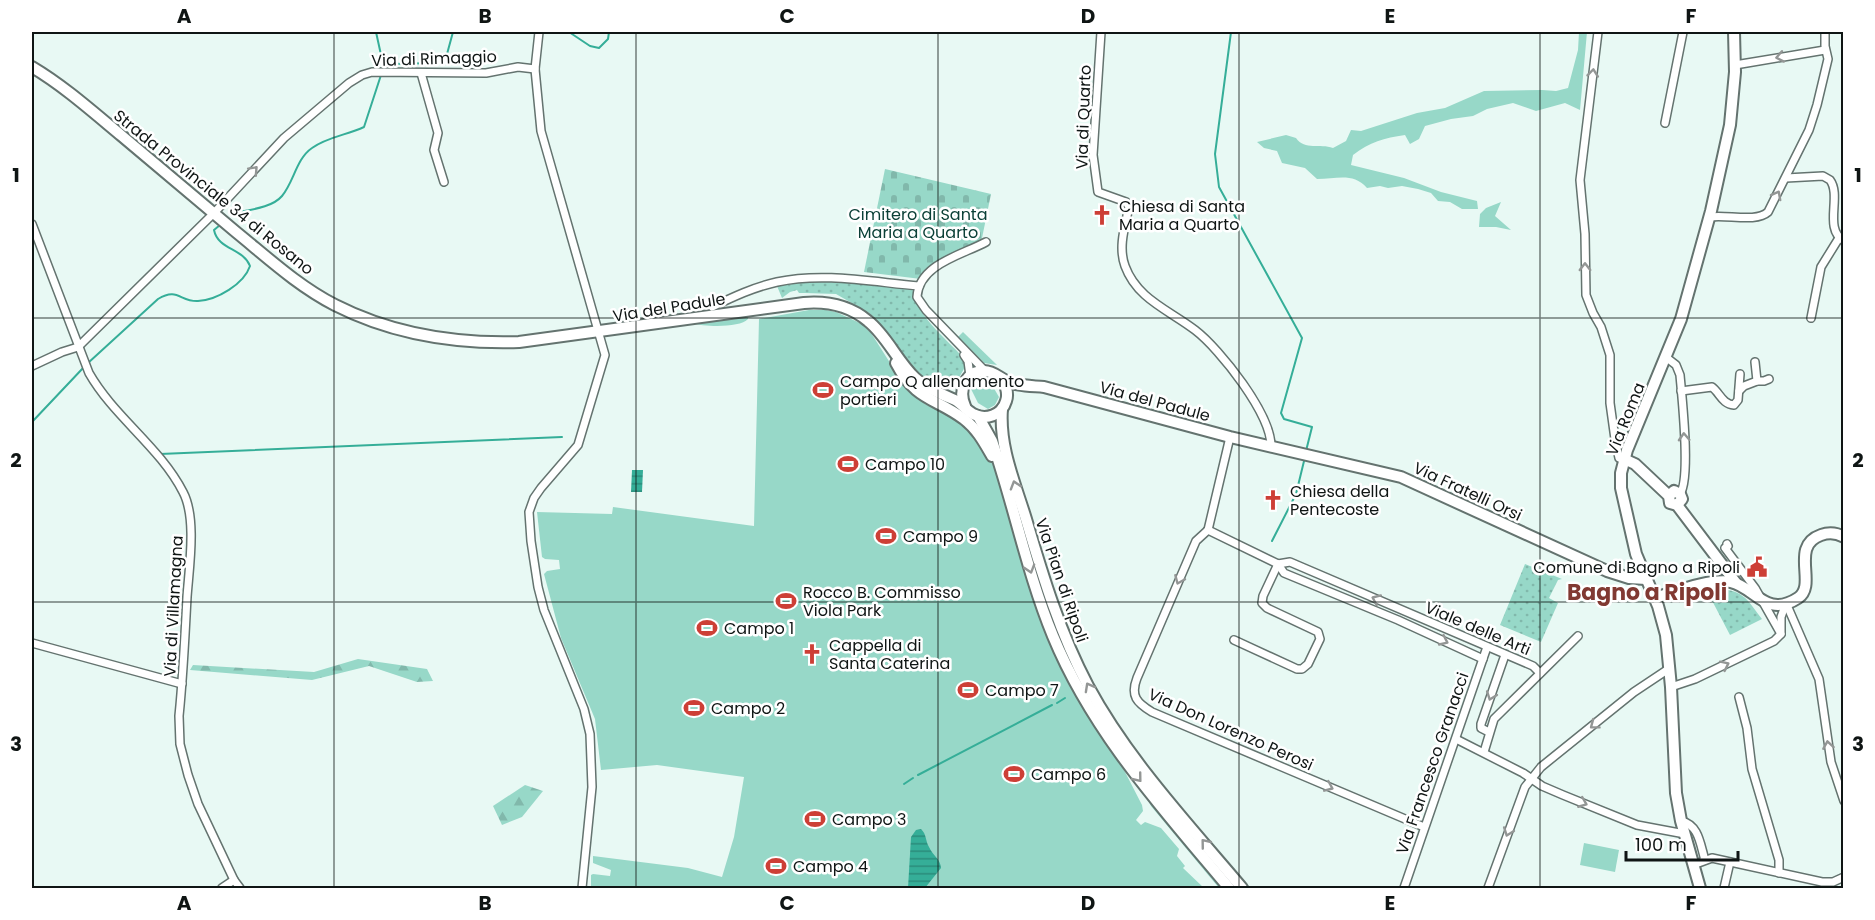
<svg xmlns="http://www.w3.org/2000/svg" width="1875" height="920" viewBox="0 0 1875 920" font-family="Poppins,sans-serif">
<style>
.green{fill:#97d8c8}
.forest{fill:url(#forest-firs)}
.cemetery{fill:url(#cemetery-stones)}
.park{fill:url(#park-dots)}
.water{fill:url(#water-rules)}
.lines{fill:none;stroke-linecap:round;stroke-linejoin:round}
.stream{stroke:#35ae98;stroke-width:2}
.street-casing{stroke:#64736f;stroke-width:10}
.secondary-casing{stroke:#64736f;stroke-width:14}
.street{stroke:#fff;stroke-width:7}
.secondary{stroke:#fff;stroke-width:10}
.oneway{stroke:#939695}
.grid{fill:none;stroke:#0f1514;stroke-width:1.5;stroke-opacity:0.55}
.labels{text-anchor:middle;stroke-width:5;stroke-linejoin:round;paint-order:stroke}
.street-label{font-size:16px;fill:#0f1514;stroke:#fff}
.poi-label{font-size:16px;fill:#0f1514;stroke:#fff;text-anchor:start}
.park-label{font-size:16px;fill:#0b4037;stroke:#fff}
.district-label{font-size:22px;font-weight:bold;fill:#813932;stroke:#fff}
.neatline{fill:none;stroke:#0f1514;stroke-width:2}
.grid-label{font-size:20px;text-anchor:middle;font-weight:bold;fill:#0f1514}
</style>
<defs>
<pattern id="forest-firs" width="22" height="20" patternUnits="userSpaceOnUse" patternTransform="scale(1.5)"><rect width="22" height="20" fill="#97d8c8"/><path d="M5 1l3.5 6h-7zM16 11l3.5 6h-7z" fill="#81b8ab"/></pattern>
<pattern id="cemetery-stones" width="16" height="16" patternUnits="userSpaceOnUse" patternTransform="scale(1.5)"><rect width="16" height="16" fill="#97d8c8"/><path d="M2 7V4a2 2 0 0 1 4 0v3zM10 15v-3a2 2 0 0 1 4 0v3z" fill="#81b8ab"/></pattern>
<pattern id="park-dots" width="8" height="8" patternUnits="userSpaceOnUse" patternTransform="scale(1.5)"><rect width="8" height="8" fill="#97d8c8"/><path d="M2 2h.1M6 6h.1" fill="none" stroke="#81b8ab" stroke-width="1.8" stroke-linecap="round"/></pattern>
<pattern id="water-rules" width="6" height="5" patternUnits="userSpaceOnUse" patternTransform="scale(1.5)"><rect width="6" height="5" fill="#35ae98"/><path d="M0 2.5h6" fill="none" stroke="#2b8c7b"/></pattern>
</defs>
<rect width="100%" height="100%" fill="#e8f9f4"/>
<g class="green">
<path d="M1579 32H1587L1580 110 1565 103 1536 111 1513 103 1487 109 1473 116 1451 119 1425 126 1419 139 1410 144 1405 135C1384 138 1370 142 1353 155L1351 165 1404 178 1441 192 1477 201 1478 209H1462L1450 202 1438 201 1431 193 1418 189 1402 186 1388 188 1380 186 1367 188C1353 172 1337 179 1317 179L1305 168 1282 163 1277 151 1264 148 1257 142 1286 135 1296 138C1305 151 1320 143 1333 148L1346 141 1351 130 1361 131 1417 113 1445 108 1484 91 1542 90 1556 91 1568 88 1578 50Z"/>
<polygon points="1501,202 1495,216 1511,230 1496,227 1479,227 1480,214 1486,208"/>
<polygon points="809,310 826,310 836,312 862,324 871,333 908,391 925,404 957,420 970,431 988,454 995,469 1019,546 1067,676 1086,713 1124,770 1142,805 1143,811 1136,820 1141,825 1145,822 1161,828 1179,849 1177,856 1185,866 1183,868 1204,888 591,888 591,875 593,874 610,876 611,870 593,863 593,856 688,868 722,877 734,837 744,777 657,765 601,770 595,719 561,638 544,574 547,571 560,569 559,560 545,559 542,557 537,512 612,514 613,507 754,526 759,319"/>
<path d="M748 315V319C740 328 704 327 692 323Z"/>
<polygon points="963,332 997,365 984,363 958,337"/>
<polygon points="982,379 992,385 999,397 995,405 988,409 978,403 971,389 977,381"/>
<polygon points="1141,787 1225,888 1219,888 1151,806"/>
<polygon points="1584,843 1619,850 1615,872 1580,865"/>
</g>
<g class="forest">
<polygon points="358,659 427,669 433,681 417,682 369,666 312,680 190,670 193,665 314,672"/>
<polygon points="525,785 543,791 522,817 502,825 493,806"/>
</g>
<polygon class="cemetery" points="885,169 991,194 981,243 921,279 864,272"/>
<g class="park">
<path d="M823 280 913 287C912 311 947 340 963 357L965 367 956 383 947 386 939 385 918 374 911 366 878 322 869 313 836 294 805 293H799L797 290 790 292 782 298 777 286Z"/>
<polygon points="1525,564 1562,579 1558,580 1549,598 1558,603 1541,642 1500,625"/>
<path d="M1714 589C1743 589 1746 598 1762 619L1730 635 1707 591Z"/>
</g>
<g class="water">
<polygon points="632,470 643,470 642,492 631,492"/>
<path d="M921 829C927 835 925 840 929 847 933 856 940 858 941 868L925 888H908L911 837 916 830Z"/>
</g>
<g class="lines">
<g class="stream">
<polyline points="376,32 383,64 386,68"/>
<polyline points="569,32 590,46 599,48 608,39 609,32"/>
<polyline points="1231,32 1215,154 1219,187 1302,338 1281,413 1284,419 1312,427 1306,451"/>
<polyline points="384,70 389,64 436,63 443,60 447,54 453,32"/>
<path d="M230 214C245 210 271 209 282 196 294 182 296 159 312 148 327 137 347 135 364 127L381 75"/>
<path d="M88 363 158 299C178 287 180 302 198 301 217 300 244 284 250 266 243 248 218 250 214 230L220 225"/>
<polyline points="32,422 84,367"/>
<polyline points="160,454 562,437"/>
<polyline points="1272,541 1296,494 1305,457"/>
<polyline points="1057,703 1065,698"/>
<polyline points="918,775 1052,705"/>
<polyline points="904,784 913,778"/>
</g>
<g class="street-casing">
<g id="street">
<polyline points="539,32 535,69 541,131 605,355 578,445 541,488 534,498 529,512 531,541 538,587 544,610 584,709 590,734 592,787 582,888"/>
<path d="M1101 32 1093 155 1098 192 1126 202 1129 207C1125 226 1118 247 1125 266 1137 299 1169 310 1195 330 1220 349 1272 415 1271 447"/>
<polyline points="1598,32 1580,180 1585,234 1586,295 1593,313 1601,327 1610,355 1610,403 1615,439 1619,458 1624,459"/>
<polyline points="1735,65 1825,50"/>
<polyline points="421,73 438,133 434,150 444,182"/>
<polyline points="1665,123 1683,32"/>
<path d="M1786 178 1823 176 1830 180C1842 196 1823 229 1844 241"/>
<path d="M1710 217C1726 214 1756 223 1768 212L1809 130 1817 105 1828 59 1825 46V32"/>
<path d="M32 224 89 373C114 417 160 447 183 492 197 518 189 568 187 597 185 637 183 677 179 716L180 744 188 775 198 804 234 880 240 888"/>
<path d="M712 307C733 297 754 287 777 282 823 272 872 282 919 286"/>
<polyline points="1811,318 1821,267 1839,238"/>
<polyline points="964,355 968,361 970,376"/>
<path d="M1667 358 1676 365 1680 375C1682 398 1691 478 1680 494"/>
<polyline points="32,366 62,352 78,347 214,213 284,138 349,83 362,75 372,72 486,73 518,67 535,69"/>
<path d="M985 371 926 310 917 297C919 264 962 255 986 242"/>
<polyline points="1757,381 1764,381 1769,379"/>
<path d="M1681 391 1712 387C1720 393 1722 404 1734 405L1738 400 1740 374"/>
<polyline points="1739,391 1744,386 1757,381 1755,362"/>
<path d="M1208 530 1196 541 1137 678C1130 696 1137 703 1152 712L1424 827"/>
<polyline points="1208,530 1278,564 1284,573 1398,620 1483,659"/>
<polyline points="1208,530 1230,437"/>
<polyline points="1727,544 1728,546 1725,548 1755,588 1781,634"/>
<polyline points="1278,564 1290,562 1533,666 1540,673"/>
<polyline points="1786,603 1819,679 1831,762 1844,801"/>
<polyline points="1234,640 1297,669 1302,669 1308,664 1320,639 1318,632 1267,608 1262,603 1263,596 1278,564"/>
<polyline points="32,643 182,684"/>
<polyline points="1671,687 1695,679 1774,641 1781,634 1781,617 1786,603"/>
<polyline points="1739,697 1747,728 1752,769 1779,860 1779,873"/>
<polyline points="1489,732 1481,728 1481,724 1505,655"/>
<polyline points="1456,739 1523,773 1542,786 1563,795 1637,825 1685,834"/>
<polyline points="1484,752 1494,719 1578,636"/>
<path d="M1681 821C1699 825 1700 844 1705 860"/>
<polyline points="1693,865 1712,858 1822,882 1833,882 1844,877"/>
<polyline points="222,888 234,880"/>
<polyline points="1404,888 1487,647"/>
<polyline points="1488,888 1525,787 1541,767 1634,692 1670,668"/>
<polyline points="1724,888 1730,862"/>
</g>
</g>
<g class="secondary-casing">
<g id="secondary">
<path d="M32 67C64 86 93 112 122 136 160 168 198 200 236 232 268 258 298 286 335 305 392 334 456 344 519 342L804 303C828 301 850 306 868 321 887 336 897 361 915 378 926 388 941 394 955 400 962 404 966 410 973 414 986 421 1002 415 1006 401 1009 393 1006 386 1002 379"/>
<path d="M896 363C916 401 934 397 964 419 977 429 984 442 992 456"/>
<path d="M965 406C958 391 965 371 984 371 995 371 1001 380 1011 383 1021 386 1033 386 1044 387L1230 437 1401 477 1607 571 1629 578 1646 579"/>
<path d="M1002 409C999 447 1015 483 1026 519 1043 577 1060 633 1088 686 1128 760 1188 824 1242 888"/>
<path d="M978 416 992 441C1014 505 1027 573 1053 636 1093 733 1163 809 1229 888"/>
<polyline points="1624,459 1635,464 1669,496 1670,503 1677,505 1736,583"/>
<polyline points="1669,496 1674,491 1680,494 1682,499 1677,505"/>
<path d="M1655 598C1675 592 1710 578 1731 582 1755 587 1766 619 1798 598 1818 585 1789 546 1821 535 1829 532 1837 533 1844 537"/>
<polyline points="1700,888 1681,821 1676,793 1671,687 1666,635 1658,606 1636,554 1621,488 1621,473 1627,450 1681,319 1711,211 1730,125 1735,72 1734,32"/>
</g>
</g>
<use href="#street" class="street"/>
<use href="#secondary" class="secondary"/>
</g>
<defs><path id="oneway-chevron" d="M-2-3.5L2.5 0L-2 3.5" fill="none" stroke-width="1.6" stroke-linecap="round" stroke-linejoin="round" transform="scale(1.5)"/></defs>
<g class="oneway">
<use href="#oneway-chevron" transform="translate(1780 57) rotate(169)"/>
<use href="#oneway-chevron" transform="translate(1593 73) rotate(-84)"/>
<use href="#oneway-chevron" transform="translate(254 170) rotate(-47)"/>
<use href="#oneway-chevron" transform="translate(1777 195) rotate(-62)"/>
<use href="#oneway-chevron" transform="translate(1585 267) rotate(-90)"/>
<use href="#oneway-chevron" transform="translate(1684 437) rotate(-93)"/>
<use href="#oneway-chevron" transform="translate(1015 485) rotate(-107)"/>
<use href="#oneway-chevron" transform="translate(1030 569) rotate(73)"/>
<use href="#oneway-chevron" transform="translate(1179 580) rotate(113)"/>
<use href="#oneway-chevron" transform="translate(1376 599) rotate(-156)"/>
<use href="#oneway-chevron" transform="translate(1444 641) rotate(25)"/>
<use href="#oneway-chevron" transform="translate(1725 665) rotate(-26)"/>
<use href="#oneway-chevron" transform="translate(1089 687) rotate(-119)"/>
<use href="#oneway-chevron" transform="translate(1491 696) rotate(110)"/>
<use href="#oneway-chevron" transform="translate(1594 725) rotate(143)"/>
<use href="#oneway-chevron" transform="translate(1828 745) rotate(-99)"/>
<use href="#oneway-chevron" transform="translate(1138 778) rotate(51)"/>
<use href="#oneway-chevron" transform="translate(1329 787) rotate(23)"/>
<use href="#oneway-chevron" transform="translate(1583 803) rotate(22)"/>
<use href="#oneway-chevron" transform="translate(1508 832) rotate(110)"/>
<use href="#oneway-chevron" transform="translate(1205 843) rotate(-129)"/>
</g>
<path class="grid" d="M334 32V888M636 32V888M938 32V888M1239 32V888M1540 32V888M32 318H1844M32 602H1844"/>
<defs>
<g id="church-bare" transform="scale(1.62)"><path d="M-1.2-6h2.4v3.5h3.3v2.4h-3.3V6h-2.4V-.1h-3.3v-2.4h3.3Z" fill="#cd3f36" stroke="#fff" stroke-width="2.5" paint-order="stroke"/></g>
<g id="stadium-bare" transform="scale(1.62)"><path d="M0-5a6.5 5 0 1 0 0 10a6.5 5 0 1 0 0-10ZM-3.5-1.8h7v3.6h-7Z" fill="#cd3f36" stroke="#fff" stroke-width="2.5" paint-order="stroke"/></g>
<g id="civic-bare" transform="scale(1.62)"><path d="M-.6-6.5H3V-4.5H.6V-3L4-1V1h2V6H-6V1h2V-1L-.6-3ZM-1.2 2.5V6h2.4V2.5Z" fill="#cd3f36" stroke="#fff" stroke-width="2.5" paint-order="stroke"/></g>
</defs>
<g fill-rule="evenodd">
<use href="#church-bare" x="1102" y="215"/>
<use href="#stadium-bare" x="823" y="390"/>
<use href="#stadium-bare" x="848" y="464"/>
<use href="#church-bare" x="1273" y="500"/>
<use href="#stadium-bare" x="886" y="536"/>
<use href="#civic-bare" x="1757" y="567"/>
<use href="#stadium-bare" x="786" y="601"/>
<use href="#stadium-bare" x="707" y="628"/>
<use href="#church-bare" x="812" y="654"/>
<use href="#stadium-bare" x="968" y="690"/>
<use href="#stadium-bare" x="694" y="708"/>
<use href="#stadium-bare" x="1014" y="774"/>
<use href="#stadium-bare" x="815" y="819"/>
<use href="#stadium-bare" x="776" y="866"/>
</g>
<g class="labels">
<g class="street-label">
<text transform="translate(434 58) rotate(-2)" y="6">Via di Rimaggio</text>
<text transform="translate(1083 117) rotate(-88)" y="6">Via di Quarto</text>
<text transform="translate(214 192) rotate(39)" y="6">Strada Provinciale 34 di Rosano</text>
<text transform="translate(669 307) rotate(-9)" y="6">Via del Padule</text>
<text transform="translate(1155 401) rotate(15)" y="6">Via del Padule</text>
<text transform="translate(1625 419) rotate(-68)" y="6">Via Roma</text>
<text transform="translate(1468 491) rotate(25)" y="6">Via Fratelli Orsi</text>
<text transform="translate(1062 580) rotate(71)" y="6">Via Pian di Ripoli</text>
<text transform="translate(173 606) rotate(-87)" y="6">Via di Villamagna</text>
<text transform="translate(1478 628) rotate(23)" y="6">Viale delle Arti</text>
<text transform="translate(1231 729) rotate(24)" y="6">Via Don Lorenzo Perosi</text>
<text transform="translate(1432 763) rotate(-71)" y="6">Via Francesco Granacci</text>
</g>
<g class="poi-label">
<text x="1119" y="212">Chiesa di Santa<tspan x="1119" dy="18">Maria a Quarto</tspan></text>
<text x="840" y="387">Campo Q allenamento<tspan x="840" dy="18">portieri</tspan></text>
<text x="865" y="470">Campo 10</text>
<text x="1290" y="497">Chiesa della<tspan x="1290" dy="18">Pentecoste</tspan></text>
<text x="903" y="542">Campo 9</text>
<text x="1740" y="573" text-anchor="end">Comune di Bagno a Ripoli</text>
<text x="803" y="598">Rocco B. Commisso<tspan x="803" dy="18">Viola Park</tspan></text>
<text x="724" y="634">Campo 1</text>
<text x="829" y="651">Cappella di<tspan x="829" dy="18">Santa Caterina</tspan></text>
<text x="985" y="696">Campo 7</text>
<text x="711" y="714">Campo 2</text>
<text x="1031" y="780">Campo 6</text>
<text x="832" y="825">Campo 3</text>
<text x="793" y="872">Campo 4</text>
</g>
<g class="park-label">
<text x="918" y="220">Cimitero di Santa<tspan x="918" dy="18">Maria a Quarto</tspan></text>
</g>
<g class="district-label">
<text x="1647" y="600">Bagno a Ripoli</text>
</g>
</g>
<rect width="1875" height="920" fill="none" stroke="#ffffff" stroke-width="66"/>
<path d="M1626 851v9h112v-9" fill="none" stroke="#0f1514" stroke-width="3"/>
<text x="1635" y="851" font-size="18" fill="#0f1514" stroke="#ffffff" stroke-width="4.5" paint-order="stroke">100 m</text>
<rect x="33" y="33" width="1809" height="854" class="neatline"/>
<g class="grid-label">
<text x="184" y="23">A</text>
<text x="485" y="23">B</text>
<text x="787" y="23">C</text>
<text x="1088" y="23">D</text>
<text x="1390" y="23">E</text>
<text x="1691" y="23">F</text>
<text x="16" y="182">1</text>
<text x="1858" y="182">1</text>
<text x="16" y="467">2</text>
<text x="1858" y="467">2</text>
<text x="16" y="751">3</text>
<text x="1858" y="751">3</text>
<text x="184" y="910">A</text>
<text x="485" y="910">B</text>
<text x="787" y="910">C</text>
<text x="1088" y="910">D</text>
<text x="1390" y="910">E</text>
<text x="1691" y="910">F</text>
</g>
</svg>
